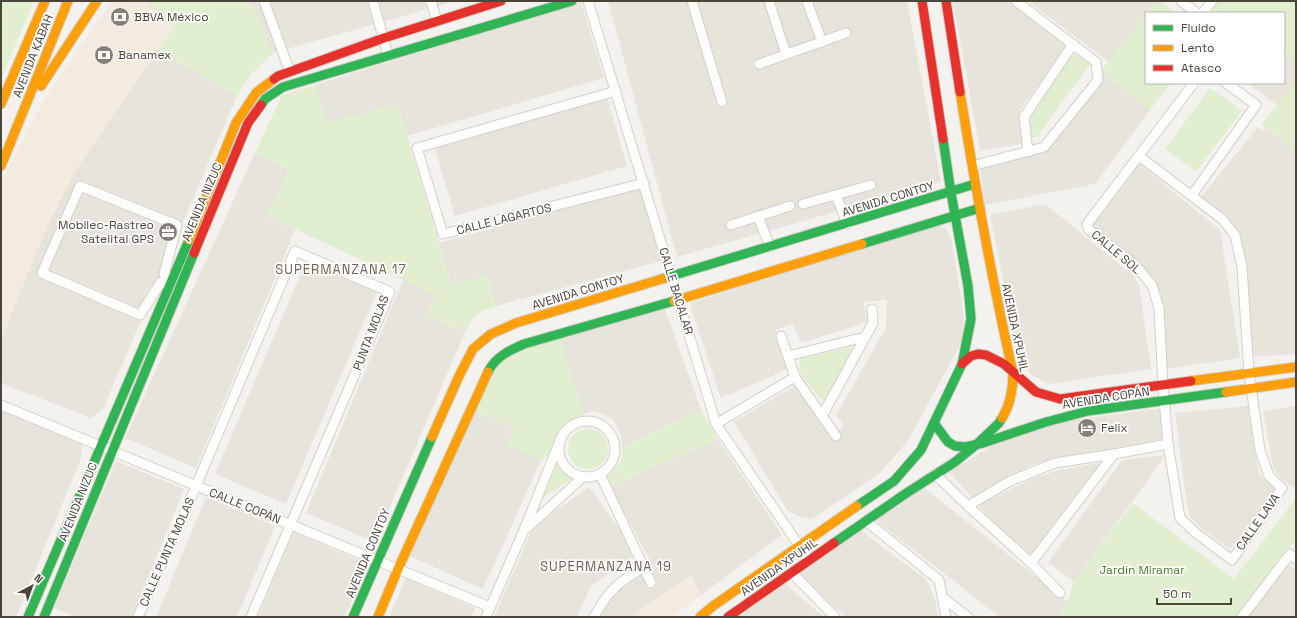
<svg xmlns="http://www.w3.org/2000/svg" width="1297" height="618" viewBox="0 0 1297 618" font-family="'Space Grotesk',sans-serif">
<style>
.residential{fill:#e7e4dc}
.commercial{fill:#f3ebdf}
.green{fill:#e1eecf}
.lines{fill:none;stroke-linecap:round;stroke-linejoin:round}
.street-casing{stroke:#d2d0cb;stroke-width:11}
.fast-casing{stroke:#d3cfc5;stroke-width:11}
.slow-casing{stroke:#d3cfc5;stroke-width:11}
.jam-casing{stroke:#d3cfc5;stroke-width:11}
.street{stroke:#fdfdfc;stroke-width:9}
.fast{stroke:#30b455;stroke-width:9}
.slow{stroke:#ff9f0a;stroke-width:9}
.jam{stroke:#e5322d;stroke-width:9}
.labels{text-anchor:middle;stroke-width:3.5;stroke-linejoin:round;paint-order:stroke}
.poi-label{font-size:12px;fill:#4b4439;stroke:#fff;text-anchor:start}
.street-label{font-size:12px;fill:#4b4439;stroke:#fff}
.park-label{font-size:12px;fill:#4a7f2a;stroke:#fff}
.neighbourhood-label{font-size:13px;letter-spacing:1px;fill:#6e6250;stroke:#fff}
</style>
<rect width="100%" height="100%" fill="#f4f2ee"/>
<g class="residential">
<polygon points="250,1 456,1 273,53"/>
<polygon points="608,1 907,1 941,182 677,257"/>
<polygon points="953,1 1008,1 1068,45 1020,110 1026,143 980,151"/>
<polygon points="1028,1 1157,1 1146,13 1146,15 1109,62"/>
<polygon points="581,2 604,78 407,136 397,103 327,124 315,85"/>
<polygon points="158,49 237,96 103,409 91,418 1,383 1,339 48,224 74,173"/>
<polygon points="1284,52 1296,61 1296,82 1278,106 1247,83 1284,83"/>
<polygon points="1103,73 1150,110 1095,184 984,205 980,161 1046,147"/>
<polygon points="607,97 627,166 455,216 434,146"/>
<polygon points="1262,124 1296,151 1296,354 1253,357 1235,233 1221,212 1208,201 1201,197 1258,127 1266,132"/>
<polygon points="255,153 289,169 267,216 295,230 196,468 125,438"/>
<polygon points="1132,158 1220,230 1240,358 1166,369 1152,282 1080,223"/>
<polygon points="639,186 661,261 496,306 487,275 452,285 439,243"/>
<polygon points="1045,204 1133,275 1139,285 1151,369 1048,384 1035,377 1025,367 1018,355 990,215"/>
<polygon points="937,224 945,228 951,238 962,302 964,322 961,343 909,439 881,472 812,519 798,516 787,510 734,422 796,385 830,435 844,426 836,415 886,328 887,300 863,302 868,322 801,343 793,324 775,330 788,369 721,398 692,311 690,303"/>
<polygon points="308,257 379,287 286,504 215,474"/>
<polygon points="403,280 436,295 427,315 465,332 375,542 306,513"/>
<polygon points="664,307 701,410 622,448 621,435 618,428 612,418 601,413 592,411 584,414 559,337"/>
<polygon points="1,405 73,437 81,444 82,456 16,617 1,617"/>
<polygon points="1248,406 1259,474 1277,491 1230,549 1200,527 1190,516 1187,504 1175,413"/>
<polygon points="1296,406 1296,489 1280,478 1273,467 1263,411"/>
<polygon points="1162,408 1166,443 1055,458 1027,467 975,500 949,472 1012,434 1050,423"/>
<polygon points="474,410 515,428 507,444 541,460 483,589 409,556"/>
<polygon points="718,439 782,535 701,595 691,575 634,614 633,617 593,617 601,596 638,563 646,576 655,570 610,486"/>
<polygon points="1166,455 1074,581 1048,563 1122,460"/>
<polygon points="116,461 184,489 132,617 76,617 54,608"/>
<polygon points="1099,463 1099,468 1034,557 991,521 979,506 1000,494 1034,478 1059,470"/>
<polygon points="589,487 637,553 590,587 577,617 494,617 533,527"/>
<polygon points="923,487 1068,602 1057,617 1000,617 875,520"/>
<polygon points="206,497 275,526 237,617 156,617"/>
<polygon points="860,530 924,578 929,584 936,603 938,617 845,617 843,614 796,575"/>
<polygon points="293,532 368,564 345,617 258,617"/>
<polygon points="1281,559 1296,570 1296,617 1238,617"/>
<polygon points="406,578 475,608 471,617 389,617"/>
<polygon points="785,584 824,617 738,617"/>
</g>
<g class="commercial">
<polygon points="112,1 144,1 175,28 158,49 74,173 48,224 1,339 1,182 41,105"/>
<polygon points="691,575 701,595 671,617 633,617 634,614"/>
</g>
<g class="green">
<polygon points="1,1 34,1 1,79"/>
<polygon points="144,1 250,1 273,53 252,73 237,96 158,49 175,28"/>
<polygon points="1157,1 1161,1 1176,13 1147,13"/>
<polygon points="1218,1 1296,1 1296,61 1284,52 1284,13 1233,13 1229,10 1227,13 1209,13"/>
<polygon points="1146,15 1146,83 1172,83 1150,110 1101,71"/>
<polygon points="1074,53 1090,64 1037,137 1032,138 1028,117"/>
<polygon points="1296,82 1296,151 1262,124"/>
<path d="M315 85 327 123 397 103 452 285 487 275 496 306C475 313 475 313 465 332L427 315 436 295 267 216 289 169 255 153 282 95Z"/>
<polygon points="1210,88 1242,111 1196,172 1165,149"/>
<polygon points="559,337 584,414 568,422 555,437 554,451 541,460 507,444 514,428 474,410 490,376 507,355"/>
<polygon points="852,347 853,348 824,402 810,387 799,370 800,358"/>
<path d="M701 410 718 439 610 486 606 478C615 470 624 462 622 448Z"/>
<circle cx="588" cy="449" r="20"/>
<polygon points="554,458 563,470 574,477 540,500"/>
<polygon points="1296,498 1296,539 1238,617 1057,617 1068,602 1074,581 1133,503 1234,579"/>
</g>
<g class="lines">
<g class="street-casing">
<g id="street">
<polyline points="264,1 290,72"/>
<polyline points="373,1 388,55"/>
<polyline points="431,1 437,21"/>
<polyline points="588,1 716,424 809,560"/>
<polyline points="692,1 722,102"/>
<polyline points="769,1 786,54"/>
<polyline points="807,1 822,42"/>
<polyline points="1181,1 1197,13"/>
<polyline points="1203,13 1212,1"/>
<polyline points="759,64 846,33"/>
<polyline points="616,91 417,148 443,234 644,183"/>
<polyline points="1028,152 1024,117 1073,44"/>
<polyline points="1139,156 1222,219 1235,235 1242,267 1249,373 1260,450 1269,476 1282,488 1232,560 1196,533 1180,518 1168,444 1163,386 1159,308 1152,285 1133,263 1089,230 1087,224 1194,83"/>
<polyline points="972,166 1044,147 1098,80 1096,62 1016,1"/>
<polyline points="836,195 847,224"/>
<polyline points="1192,195 1256,105 1226,83"/>
<polyline points="803,204 871,185"/>
<polyline points="758,216 770,247"/>
<polyline points="731,225 790,206"/>
<polyline points="170,286 161,282 140,315 42,273 80,186 177,225 164,274 173,278"/>
<polyline points="781,336 795,377 836,436"/>
<polyline points="788,356 865,337"/>
<polyline points="1,405 490,607"/>
<polyline points="822,416 873,323 872,309"/>
<circle cx="587" cy="449" r="28"/>
<polyline points="716,424 795,377"/>
<polyline points="1114,454 1031,563 968,506 1010,481 1055,463 1114,454 1168,444"/>
<polyline points="600,474 651,583"/>
<polyline points="935,474 968,506"/>
<polyline points="866,521 939,580 946,617"/>
<polyline points="527,528 584,476"/>
<polyline points="1031,563 1060,593"/>
<polyline points="792,573 835,617"/>
<polyline points="942,597 968,617"/>
<polyline points="138,617 196,486 295,251 390,292 251,617"/>
<polyline points="486,617 524,530 561,438"/>
<path d="M594 617C608 591 618 582 644 567"/>
<polyline points="1242,617 1290,554 1296,559"/>
</g>
</g>
<g class="fast-casing">
<g id="fast">
<polyline points="261,105 265,99 283,87 572,1"/>
<polyline points="862,244 980,208"/>
<polyline points="665,278 975,184"/>
<path d="M488 372C495 357 510 350 524 344L674 301"/>
<polyline points="934,423 948,442 955,446 965,447 983,443 1046,422 1088,411 1226,392"/>
<polyline points="857,506 894,481 921,450 962,364 971,319 968,286 951,193 943,139"/>
<polyline points="834,543 905,494 955,462 977,444 999,423 1002,418"/>
<polyline points="28,617 189,240"/>
<polyline points="44,617 194,253"/>
<polyline points="353,617 432,437"/>
</g>
</g>
<g class="slow-casing">
<g id="slow">
<polyline points="41,86 97,1"/>
<path d="M960 92C975 186 992 280 1013 373 1013 389 1011 404 1002 418"/>
<polyline points="1,104 45,1"/>
<polyline points="1,166 68,1"/>
<polyline points="189,240 236,123 256,93 274,79"/>
<polyline points="674,301 862,244"/>
<polyline points="1191,381 1296,367"/>
<polyline points="1226,392 1296,382"/>
<polyline points="432,437 459,376 473,349 491,334 516,323 665,278"/>
<polyline points="378,617 398,569 488,372"/>
<polyline points="700,617 713,606 857,506"/>
</g>
</g>
<g class="jam-casing">
<g id="jam">
<polyline points="922,1 943,139"/>
<polyline points="946,1 960,92"/>
<polyline points="274,79 278,76 384,38 501,1"/>
<polyline points="194,253 248,123 261,105"/>
<polyline points="962,364 971,356 978,354 986,355 1004,364 1036,392 1060,399 1191,381"/>
<polyline points="728,617 834,543"/>
</g>
</g>
<use href="#street" class="street"/>
<use href="#fast" class="fast"/>
<use href="#slow" class="slow"/>
<use href="#jam" class="jam"/>
</g>
<defs>
<g id="bank-disc" transform="scale(1)"><circle r="9.5" fill="#868178" stroke="#fff"/><path d="M-6-4H6V4H-6ZM0-2.3a2.3 2.3 0 1 0 0 4.6a2.3 2.3 0 1 0 0-4.6Z" fill="#fff"/></g>
<g id="office-disc" transform="scale(1)"><circle r="9.5" fill="#868178" stroke="#fff"/><path d="M-6-3h4V-5.5h4V-3h4V5H-6ZM-1-4.5V-3h2v-1.5ZM-6 0V1H6V0Z" fill="#fff"/></g>
<g id="hotel-disc" transform="scale(1)"><circle r="9.5" fill="#868178" stroke="#fff"/><path d="M-6-4.5h1.5V1H6V5H4.5V3h-9V5H-6ZM-4 0a1.8 1.8 0 1 1 3.6 0ZM.5 0V-2.5h3Q6-2.5 6 0Z" fill="#fff"/></g>
</defs>
<g fill-rule="evenodd">
<use href="#bank-disc" x="120" y="17"/>
<use href="#bank-disc" x="104" y="55"/>
<use href="#office-disc" x="168" y="232"/>
<use href="#hotel-disc" x="1087" y="428"/>
</g>
<g class="labels">
<g class="poi-label">
<text x="134" y="21">BBVA México</text>
<text x="118" y="59">Banamex</text>
<text x="154" y="229" text-anchor="end">Mobilec-Rastreo<tspan x="154" dy="14">Satelital GPS</tspan></text>
<text x="1101" y="432">Felix</text>
</g>
<g class="street-label">
<text transform="translate(33 56) rotate(-68)" y="4">AVENIDA KABAH</text>
<text transform="translate(888 199) rotate(-17)" y="4">AVENIDA CONTOY</text>
<text transform="translate(202 202) rotate(-67)" y="4">AVENIDA NIZUC</text>
<text transform="translate(504 219) rotate(-14)" y="4">CALLE LAGARTOS</text>
<text transform="translate(1116 252) rotate(40)" y="4">CALLE SOL</text>
<text transform="translate(676 291) rotate(73)" y="4">CALLE BACALAR</text>
<text transform="translate(578 292) rotate(-17)" y="4">AVENIDA CONTOY</text>
<text transform="translate(1015 328) rotate(78)" y="4">AVENIDA XPUHIL</text>
<text transform="translate(371 333) rotate(-69)" y="4">PUNTA MOLAS</text>
<text transform="translate(1106 398) rotate(-9)" y="4">AVENIDA COPÁN</text>
<text transform="translate(78 502) rotate(-68)" y="4">AVENIDA NIZUC</text>
<text transform="translate(245 506) rotate(22)" y="4">CALLE COPÁN</text>
<text transform="translate(1258 522) rotate(-55)" y="4">CALLE LAVA</text>
<text transform="translate(167 552) rotate(-66)" y="4">CALLE PUNTA MOLAS</text>
<text transform="translate(368 553) rotate(-67)" y="4">AVENIDA CONTOY</text>
<text transform="translate(779 567) rotate(-35)" y="4">AVENIDA XPUHIL</text>
</g>
<g class="park-label">
<text x="1142" y="574">Jardín Miramar</text>
</g>
<g class="neighbourhood-label">
<text x="341" y="274">SUPERMANZANA 17</text>
<text x="606" y="571">SUPERMANZANA 19</text>
</g>
</g>
<rect width="1297" height="618" fill="none" stroke="#4b4439" stroke-width="4"/>
<rect x="1145" y="12" width="140" height="72" fill="#ffffff" stroke="#b7b4b0"/>
<rect x="1153" y="25" width="20" height="6" fill="#30b455" stroke="#b7b4b0"/>
<text x="1181" y="32" font-size="12" fill="#4b4439">Fluido</text>
<rect x="1153" y="45" width="20" height="6" fill="#ff9f0a" stroke="#b7b4b0"/>
<text x="1181" y="52" font-size="12" fill="#4b4439">Lento</text>
<rect x="1153" y="65" width="20" height="6" fill="#e5322d" stroke="#b7b4b0"/>
<text x="1181" y="72" font-size="12" fill="#4b4439">Atasco</text>
<g transform="translate(32 586) rotate(41)" stroke="#ffffff" stroke-width="3" paint-order="stroke">
<path d="M0-3L7 15L0 10L-7 15Z" fill="#4b4439"/>
<text y="-6" font-size="11" font-weight="bold" text-anchor="middle" fill="#4b4439">N</text>
</g>
<path d="M1157 598v6h74v-6" fill="none" stroke="#4b4439" stroke-width="2"/>
<text x="1163" y="598" font-size="12" fill="#4b4439" stroke="#ffffff" stroke-width="3" paint-order="stroke">50 m</text>
</svg>
